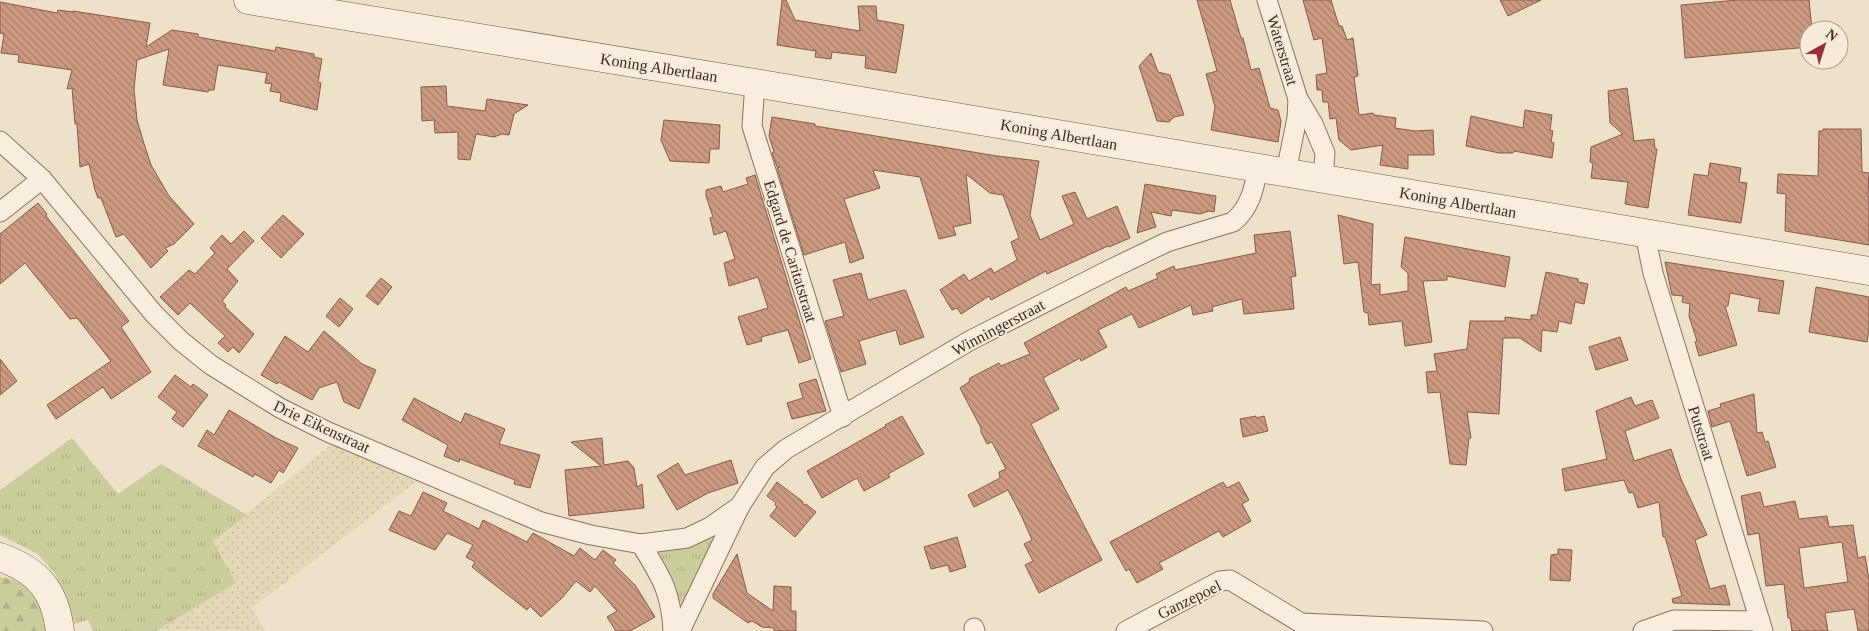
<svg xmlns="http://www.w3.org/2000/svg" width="1869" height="631" viewBox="0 0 1869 631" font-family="Georgia,serif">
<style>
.farmland{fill:url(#farmland-dots)}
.grass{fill:url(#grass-tufts)}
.forest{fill:url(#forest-firs)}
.building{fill:url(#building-back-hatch);stroke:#8a5a44;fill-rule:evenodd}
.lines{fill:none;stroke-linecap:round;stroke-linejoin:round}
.street-casing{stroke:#8b725e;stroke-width:21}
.secondary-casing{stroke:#6d5441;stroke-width:29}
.street{stroke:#f9eedd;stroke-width:19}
.secondary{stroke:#f9eedd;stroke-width:28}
.labels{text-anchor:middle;stroke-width:4;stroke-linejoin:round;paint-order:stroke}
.street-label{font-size:16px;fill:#3c2c21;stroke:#f6ebd9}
</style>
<defs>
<pattern id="farmland-dots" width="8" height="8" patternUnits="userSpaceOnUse" patternTransform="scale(1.25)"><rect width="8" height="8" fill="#e4d9b7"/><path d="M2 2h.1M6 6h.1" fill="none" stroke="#c4ba9d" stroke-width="1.8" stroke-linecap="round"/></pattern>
<pattern id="grass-tufts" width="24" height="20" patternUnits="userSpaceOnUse" patternTransform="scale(1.25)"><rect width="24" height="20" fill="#cbcd9d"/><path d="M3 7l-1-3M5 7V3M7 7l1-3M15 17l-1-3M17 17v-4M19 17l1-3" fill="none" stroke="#afb087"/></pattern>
<pattern id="forest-firs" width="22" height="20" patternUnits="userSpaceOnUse" patternTransform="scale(1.25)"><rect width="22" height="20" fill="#cbcd9d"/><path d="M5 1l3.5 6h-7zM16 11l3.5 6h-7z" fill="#afb087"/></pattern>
<pattern id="building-back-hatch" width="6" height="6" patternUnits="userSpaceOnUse" patternTransform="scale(1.25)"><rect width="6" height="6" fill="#cc9a80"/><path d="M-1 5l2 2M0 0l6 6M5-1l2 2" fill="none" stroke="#a77e68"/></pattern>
</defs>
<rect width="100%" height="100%" fill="#eee1c9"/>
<polygon class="farmland" points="333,443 416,482 252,608 265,631 156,631 236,583 213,541"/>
<g class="grass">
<polygon points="72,438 118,494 161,464 247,515 213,541 236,583 156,631 93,631 88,620 74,624 56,575 38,554 0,535 0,490"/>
<polygon points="718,537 682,606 658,552"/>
</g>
<path class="forest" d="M0 577C28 579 43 606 47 631H0Z"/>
<g class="building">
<polygon points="782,0 786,0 795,20 860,31 858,6 876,6 877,20 904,25 896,73 865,68 866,56 832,52 831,59 815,57 816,51 777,45"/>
<polygon points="1197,0 1230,0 1241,38 1243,38 1251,70 1259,68 1270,108 1278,110 1281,121 1278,142 1211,130 1215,107 1206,74 1217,71"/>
<polygon points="1303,0 1331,0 1339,26 1342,26 1347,40 1353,38 1358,76 1354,77 1359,115 1373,113 1374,115 1396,118 1395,128 1415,131 1433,130 1434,155 1408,155 1408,169 1380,165 1383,145 1351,150 1339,140 1336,118 1330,119 1328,102 1323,102 1322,90 1317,90 1316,75 1327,73 1322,38 1314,40"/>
<polygon points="1500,0 1541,0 1508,16"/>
<polygon points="1738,0 1809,0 1812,30 1809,30 1809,47 1685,58 1681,5"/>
<polygon points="0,2 57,13 58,10 73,12 73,11 150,23 146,47 172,30 198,34 198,37 275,51 276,47 314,54 314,57 322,59 318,82 321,83 317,110 280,101 281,93 270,91 272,84 265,83 267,73 218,65 214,90 209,90 208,92 163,85 169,49 137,60 134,89 137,120 145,147 151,165 169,196 194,224 174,244 165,248 168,251 151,268 124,234 116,237 101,198 98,198 95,190 89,164 80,167 77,124 75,124 72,88 67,89 72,70 18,62 19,55 1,53 4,34 0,33"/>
<polygon points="1151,53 1158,72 1170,75 1184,115 1174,117 1169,122 1157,121 1139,66"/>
<polygon points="446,86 447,106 485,111 487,99 528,105 514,114 509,135 502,134 494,137 476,134 470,160 458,159 458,132 435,133 434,120 422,121 421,87"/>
<polygon points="1627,88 1634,141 1654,139 1655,149 1657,149 1648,208 1625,204 1628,182 1591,178 1593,163 1590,162 1591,147 1623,134 1610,123 1608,91"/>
<polygon points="1525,110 1552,115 1550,130 1553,131 1551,142 1554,143 1552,158 1514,151 1513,153 1499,153 1466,146 1471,116 1523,128"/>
<polygon points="772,117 815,124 815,126 997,156 1039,161 1030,215 1040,240 1074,224 1062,196 1075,192 1087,219 1117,206 1130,238 1109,247 1108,246 1047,274 1046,271 991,300 989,296 961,314 957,308 952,310 940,290 964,274 969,281 991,268 994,273 1017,260 1011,242 1019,238 1003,195 990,193 966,174 971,223 953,227 956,235 939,239 920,177 873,170 880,188 844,199 864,258 850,263 845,242 804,255 777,168 780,167 777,167 772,153 774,152 769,136"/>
<polygon points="664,120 720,125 719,149 710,149 709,163 670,161 661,140"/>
<polygon points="1823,129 1861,129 1862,172 1869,173 1868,196 1869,197 1869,245 1785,231 1786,194 1777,193 1778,174 1818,176 1819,131 1823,131"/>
<polygon points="1710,163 1741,168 1739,182 1747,183 1741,223 1688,215 1694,174 1708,176"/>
<polygon points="755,175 811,359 799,363 788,330 761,337 762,341 747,345 738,317 768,308 758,277 729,286 724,263 735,259 726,231 714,235 710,218 713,217 706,196 706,190 721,186 723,192 748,184 746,178"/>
<polygon points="1145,184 1216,196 1214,212 1209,211 1200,214 1172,210 1171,216 1151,212 1156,227 1137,233"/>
<polygon points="38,203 47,214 46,216 129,321 121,327 151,372 111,399 103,387 56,419 47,405 111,361 77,318 70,319 25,263 0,284 0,234"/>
<polygon points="283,215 304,234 281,258 261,238"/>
<polygon points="1338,215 1373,224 1371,285 1380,284 1380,295 1408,291 1408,273 1401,267 1405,237 1510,257 1505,287 1447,276 1447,280 1423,281 1432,342 1405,346 1402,321 1369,325 1368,313 1364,312 1358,262 1344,264"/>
<polygon points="244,231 254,241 227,269 238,281 222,301 226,305 225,307 254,334 239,353 233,347 228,352 218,343 225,336 190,303 178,315 160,297 189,270 195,274 215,253 210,248 222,235 231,244"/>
<polygon points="1290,231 1296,276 1291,277 1294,309 1244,314 1242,299 1212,307 1213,311 1193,315 1191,305 1139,328 1132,314 1098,330 1107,347 1081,361 1080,358 1043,378 1059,409 1031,424 1102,560 1039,593 1025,565 1033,561 1024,544 1032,540 1021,515 1008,490 974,507 968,495 1000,478 999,472 1006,469 992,442 987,444 981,432 981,428 960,388 969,382 970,378 999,363 1001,366 1030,354 1024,343 1126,287 1128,291 1158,278 1156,274 1174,266 1175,270 1256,253 1254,235"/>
<polygon points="1665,262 1784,281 1779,314 1758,311 1760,299 1730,293 1728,306 1725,306 1737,345 1699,356 1695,342 1697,341 1689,316 1690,304 1682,302 1683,296 1672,295"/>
<polygon points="1546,272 1578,279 1578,282 1588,284 1584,304 1575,302 1571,324 1559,321 1557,332 1542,330 1541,352 1520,338 1503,338 1499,414 1467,412 1471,438 1469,438 1466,465 1450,464 1440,392 1428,393 1426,372 1437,371 1434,354 1467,349 1470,321 1505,321 1505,317 1531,320 1531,315 1537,315"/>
<polygon points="861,273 868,300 904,290 906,291 924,337 900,345 896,330 859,341 866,364 841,372 825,321 844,316 833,280"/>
<polygon points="381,278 392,287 378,305 366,296"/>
<polygon points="1816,287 1869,297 1869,329 1867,342 1809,332"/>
<polygon points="340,298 353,309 339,327 326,316"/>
<polygon points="324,331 362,364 376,370 359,409 344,402 337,382 319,388 312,400 279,382 277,384 261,375 285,336 308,352"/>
<polygon points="1620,337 1628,360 1596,370 1589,347"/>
<polygon points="0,359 17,381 0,395"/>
<polygon points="175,375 191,387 193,384 208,395 183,427 172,419 177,412 158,397"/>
<polygon points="816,379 826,411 792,419 787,403 803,398 799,384"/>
<polygon points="1754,394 1757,433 1762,432 1765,442 1768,441 1776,467 1747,476 1730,421 1712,427 1708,411 1721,407 1720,404"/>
<polygon points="1631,397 1635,406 1652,400 1659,418 1625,431 1634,461 1671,449 1681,479 1707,535 1695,540 1710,589 1725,585 1730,605 1673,603 1672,599 1682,596 1665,537 1663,537 1659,502 1638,508 1633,492 1629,493 1624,480 1565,491 1562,469 1607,459 1596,411"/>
<polygon points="414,398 461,423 465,413 505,429 499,444 540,455 530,488 514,484 515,480 460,459 459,462 444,456 448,445 402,420"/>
<polygon points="229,410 276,438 298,448 283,473 279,470 271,483 255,474 253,477 198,446 207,430 214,435"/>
<polygon points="902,416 924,454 888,474 890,477 864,491 857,478 822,498 807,471 886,426 885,425"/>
<polygon points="1256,416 1256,418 1264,416 1268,431 1243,437 1240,419"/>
<polygon points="602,438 604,465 628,461 634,468 637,487 642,484 644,508 569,516 565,470 601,466 571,442"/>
<polygon points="731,460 738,483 708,493 677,510 657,476 678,463 685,475"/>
<polygon points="777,482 802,501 804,505 806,504 816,512 795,537 770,516 777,507 775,505 776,503 767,496"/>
<polygon points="1223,482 1227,488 1239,482 1249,500 1242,504 1251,521 1223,537 1219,531 1159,563 1163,569 1137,583 1129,569 1126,571 1110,542"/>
<polygon points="423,492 447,503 443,511 479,529 483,520 527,542 533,533 574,556 580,548 595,560 603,550 616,560 613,563 635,585 655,617 630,631 616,631 607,617 617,611 595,586 590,592 576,581 562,598 541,617 530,606 527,610 472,567 475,562 466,557 473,545 447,533 435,550 389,530 399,511 411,516"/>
<path d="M1760 492 1764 507 1795 501 1799 519 1827 516 1829 527 1853 525 1858 558 1865 556 1869 579V631H1858L1854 609 1825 613 1828 631H1792L1790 618H1788L1784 584 1766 586 1759 533 1748 535 1741 496ZM1842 542 1848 582 1804 588 1799 548Z"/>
<polygon points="957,537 966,567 950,572 948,565 931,569 924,547"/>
<polygon points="1558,549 1572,550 1570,581 1550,580 1551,555 1558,554"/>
<polygon points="737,554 747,593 773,611 774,586 791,587 791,611 796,611 796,631 774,631 774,628 762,627 752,621 748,623 713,598 713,594"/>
</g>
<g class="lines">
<g class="street-casing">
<g id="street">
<polyline points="1267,0 1298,99 1313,124 1325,153 1323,178"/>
<polyline points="755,83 752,126 843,417"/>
<path d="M0 141 42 179 154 314 181 341 211 365 280 408 328 432 541 522 591 535 641 544 687 538 710 527 740 506 765 467 786 449 971 340 1109 270 1167 242 1233 222C1250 208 1254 189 1258 168"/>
<polyline points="1286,172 1297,118 1298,99"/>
<polyline points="0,212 42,179"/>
<polyline points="1645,234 1653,273 1763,631"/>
<path d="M641 544C661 577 671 591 673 631"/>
<polyline points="974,628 975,631"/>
<polyline points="680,631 740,506"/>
<polyline points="1126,631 1220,581 1230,580 1301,623 1483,631"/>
<polyline points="1643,631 1674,620 1760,621"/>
</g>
</g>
<g class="secondary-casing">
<g id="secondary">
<polyline points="248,0 755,83 1869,271"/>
<path d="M0 557C38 571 55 590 60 631"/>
</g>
</g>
<use href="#street" class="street"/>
<use href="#secondary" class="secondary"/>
</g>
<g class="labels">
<g class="street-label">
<text transform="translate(1283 50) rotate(73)" y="6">Waterstraat</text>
<text transform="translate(659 67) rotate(9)" y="6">Koning Albertlaan</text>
<text transform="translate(1059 134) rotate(10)" y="6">Koning Albertlaan</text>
<text transform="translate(1458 202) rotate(10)" y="6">Koning Albertlaan</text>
<text transform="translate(791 251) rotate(73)" y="6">Edgard de Caritatstraat</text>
<text transform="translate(998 327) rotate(-28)" y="6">Winningerstraat</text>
<text transform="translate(322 426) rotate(25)" y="6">Drie Eikenstraat</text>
<text transform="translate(1702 433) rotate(73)" y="6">Putstraat</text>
<text transform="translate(1189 599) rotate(-26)" y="6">Ganzepoel</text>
</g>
</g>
<g transform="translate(1824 45) rotate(39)"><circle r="24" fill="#f6ebd9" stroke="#ac9f8f"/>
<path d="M0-4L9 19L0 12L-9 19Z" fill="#992e37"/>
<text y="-8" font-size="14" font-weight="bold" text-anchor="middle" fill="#3c2c21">N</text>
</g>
</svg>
